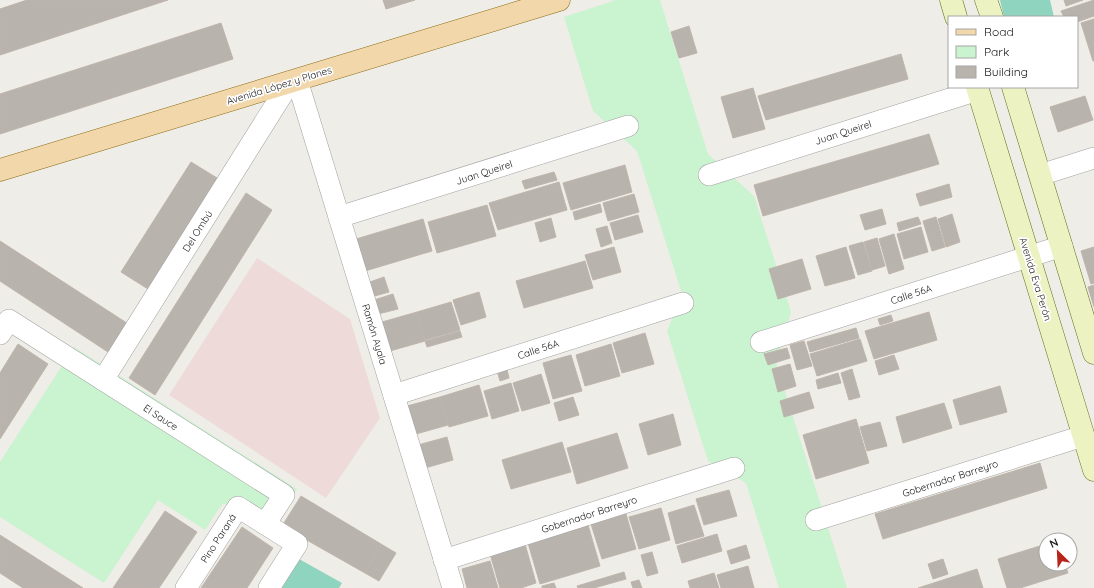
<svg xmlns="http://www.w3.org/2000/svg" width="1094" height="588" viewBox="0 0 1094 588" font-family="Quicksand,sans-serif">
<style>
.commercial{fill:#eedbd9}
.park{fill:#caf3d0}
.pitch{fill:#8fd4be}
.building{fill:#b8b3ad;stroke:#bfb5ab}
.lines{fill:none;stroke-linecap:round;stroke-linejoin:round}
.street-casing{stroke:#a1a1a1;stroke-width:22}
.secondary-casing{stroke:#5b6b13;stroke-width:23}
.primary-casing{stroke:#896a12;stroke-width:23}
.street{stroke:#fff;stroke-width:21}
.secondary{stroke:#ecf2c2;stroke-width:22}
.primary{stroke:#f1d7aa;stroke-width:22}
.labels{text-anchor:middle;stroke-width:3.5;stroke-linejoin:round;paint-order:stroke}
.street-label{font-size:10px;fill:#202020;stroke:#fff}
</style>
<rect width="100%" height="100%" fill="#efede7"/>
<polygon class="commercial" points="257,258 350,319 380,418 326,498 169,395"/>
<g class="park">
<polygon points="616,0 660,0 708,154 754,196 791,312 776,363 847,588 779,588 746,483 708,461 667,331 682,294 637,151 593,111 564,17"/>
<polygon points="74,347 297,489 269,532 223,503 205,530 158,500 104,583 0,517 0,462"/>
</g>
<g class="pitch">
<polygon points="1000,0 1050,0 1054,17 1004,17"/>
<polygon points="299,559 342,583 339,588 280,588"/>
</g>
<g class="building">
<polygon points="27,0 168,0 0,55 0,9"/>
<polygon points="383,0 415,0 386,9"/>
<polygon points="1064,0 1083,0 1066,6"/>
<polygon points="1094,0 1094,16 1077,22 1077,17 1064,17 1061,11"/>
<polygon points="1094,19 1094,61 1093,61 1081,23"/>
<polygon points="221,23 233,59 0,134 0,94"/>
<polygon points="689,26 697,53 679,58 671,32"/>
<polygon points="901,54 908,79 766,120 758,96"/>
<polygon points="753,88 765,129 733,138 721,97"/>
<polygon points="1085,96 1093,120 1058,132 1050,107"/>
<polygon points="929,134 939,164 763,216 754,185"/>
<polygon points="191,162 217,178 148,289 121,272"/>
<polygon points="625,165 632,192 571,210 563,183"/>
<polygon points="554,172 557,180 525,189 522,181"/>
<polygon points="559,182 567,210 498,230 489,203"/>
<polygon points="949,184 952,197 920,206 916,194"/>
<polygon points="246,193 272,210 155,395 129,378"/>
<polygon points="634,194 639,212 608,221 603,203"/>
<polygon points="600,204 602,212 575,220 573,212"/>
<polygon points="487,205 496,236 437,253 428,222"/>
<polygon points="882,209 886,224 865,230 860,215"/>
<polygon points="952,214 960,242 946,247 938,219"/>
<polygon points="638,215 643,232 615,240 610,223"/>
<polygon points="918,217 921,224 899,231 897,223"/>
<polygon points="936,217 945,247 932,251 923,221"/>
<polygon points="551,218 556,237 540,242 535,223"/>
<polygon points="423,219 432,251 365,271 356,239"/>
<polygon points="607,226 612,243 601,247 596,229"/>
<polygon points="921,227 928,252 904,259 897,234"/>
<polygon points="894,234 904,269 889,274 879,239"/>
<polygon points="877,238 885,266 872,270 864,242"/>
<polygon points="0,241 133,327 114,356 0,281"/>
<polygon points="863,242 872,271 858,275 849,246"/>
<polygon points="614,247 621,272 593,280 585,255"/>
<polygon points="846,247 855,278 825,286 816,256"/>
<polygon points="1094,247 1094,283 1091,284 1081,251"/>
<polygon points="802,259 811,289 778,299 769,269"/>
<polygon points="585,261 593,288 524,308 516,281"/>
<polygon points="384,277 389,292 371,297 367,283"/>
<polygon points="1094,285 1094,307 1088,287"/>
<polygon points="479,292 486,317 461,325 453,300"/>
<polygon points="393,294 398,309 378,314 374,300"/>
<polygon points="451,302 460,330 425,340 417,312"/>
<polygon points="417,312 425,341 390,351 382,322"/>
<polygon points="929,312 937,340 874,359 865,331"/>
<polygon points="891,315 893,321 880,325 878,319"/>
<polygon points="856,328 859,338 810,352 807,342"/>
<polygon points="460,331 462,337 427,347 425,341"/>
<polygon points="645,333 654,364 622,373 613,343"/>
<polygon points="860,339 867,361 817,376 810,354"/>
<polygon points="804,341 812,366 797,370 790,345"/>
<polygon points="18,344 48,364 0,439 0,373"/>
<polygon points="611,344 620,376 585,386 576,355"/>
<polygon points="787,348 790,358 768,365 764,354"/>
<polygon points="571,355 582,391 553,399 543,363"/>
<polygon points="894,355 899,369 879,375 875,361"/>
<polygon points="790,364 796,386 778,392 772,369"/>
<polygon points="506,365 509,378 500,381 496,367"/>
<polygon points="852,369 860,397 849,400 841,373"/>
<polygon points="838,373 841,383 818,389 816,380"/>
<polygon points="541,374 550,403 522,411 513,383"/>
<polygon points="511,383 519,411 492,419 484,391"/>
<polygon points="479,385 488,416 449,427 440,397"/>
<polygon points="1000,386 1007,412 960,425 953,400"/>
<polygon points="809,392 814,408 784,417 780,401"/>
<polygon points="440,397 448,425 416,434 407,406"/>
<polygon points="573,397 579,415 559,421 554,403"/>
<polygon points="944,403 952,428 903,443 896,417"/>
<polygon points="673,414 681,445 648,455 639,424"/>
<polygon points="856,419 869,463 816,479 803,435"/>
<polygon points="880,422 887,446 867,451 860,427"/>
<polygon points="617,433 628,468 577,484 567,448"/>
<polygon points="447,437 453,460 425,468 418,445"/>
<polygon points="562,442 571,472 511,489 502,460"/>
<polygon points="1040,463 1047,488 883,539 875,514"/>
<polygon points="729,490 737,516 704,525 696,499"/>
<polygon points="301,496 381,544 365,573 282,526"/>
<polygon points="694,505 704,536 676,544 668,513"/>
<polygon points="661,508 670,540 639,549 629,517"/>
<polygon points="165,511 197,532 159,588 113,588"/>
<polygon points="626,514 636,549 602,559 591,524"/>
<polygon points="588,525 600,566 540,584 528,543"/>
<polygon points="242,527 273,548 247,588 201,588"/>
<polygon points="717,534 722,551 682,563 677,546"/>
<polygon points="0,535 83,588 23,588 0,573"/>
<polygon points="381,544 396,553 379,581 365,573"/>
<polygon points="525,544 536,583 521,588 500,588 490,554"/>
<polygon points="1046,544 1046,564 1065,564 1068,573 1020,588 1007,588 998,559"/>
<polygon points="746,545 750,558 731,564 727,551"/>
<polygon points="652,552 658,573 647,576 641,555"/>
<polygon points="943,559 948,574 933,579 928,564"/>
<polygon points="490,561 498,588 467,588 462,569"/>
<polygon points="748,566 754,588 721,588 717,575"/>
<polygon points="977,569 983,588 918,588"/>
<polygon points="624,572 626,579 594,588 578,588 577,586"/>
<polygon points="714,573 719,588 690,588 688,581"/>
<polygon points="639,580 642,588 633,588 631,582"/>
<polygon points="554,583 556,588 542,588 542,586"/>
</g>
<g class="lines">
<g class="street-casing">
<g id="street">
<polyline points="297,80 453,588"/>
<polyline points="709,175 978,90"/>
<polyline points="1040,175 1094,158"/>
<polyline points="339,217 628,126"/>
<polyline points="0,334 9,320 284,495 265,524"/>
<polyline points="761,342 1062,246"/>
<polyline points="103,380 290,82"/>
<polyline points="394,395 683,303"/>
<polyline points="816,520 1083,436"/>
<polyline points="444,560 734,468"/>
<polyline points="186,588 238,507 297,544 269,588"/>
</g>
</g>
<g class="secondary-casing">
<g id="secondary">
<polyline points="951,0 956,17"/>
<polyline points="986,0 992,17"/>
<polyline points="977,87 1094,470"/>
<polyline points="1013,87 1094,353"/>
</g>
</g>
<g class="primary-casing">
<polyline id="primary" points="0,170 559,0"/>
</g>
<use href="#street" class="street"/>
<use href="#secondary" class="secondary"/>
<use href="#primary" class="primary"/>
</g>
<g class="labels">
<g class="street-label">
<text transform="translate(279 85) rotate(-17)" y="4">Avenida López y Planes</text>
<text transform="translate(843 132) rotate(-18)" y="4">Juan Queirel</text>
<text transform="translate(484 172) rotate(-18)" y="4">Juan Queirel</text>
<text transform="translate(197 231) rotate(-58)" y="4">Del Ombú</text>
<text transform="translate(1036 279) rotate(73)" y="4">Avenida Eva Perón</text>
<text transform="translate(911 294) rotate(-18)" y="4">Calle 56A</text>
<text transform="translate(375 334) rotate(73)" y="4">Ramón Ayala</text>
<text transform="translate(538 349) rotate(-18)" y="4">Calle 56A</text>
<text transform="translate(161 417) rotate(33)" y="4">El Sauce</text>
<text transform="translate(950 478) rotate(-18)" y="4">Gobernador Barreyro</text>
<text transform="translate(589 514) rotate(-18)" y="4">Gobernador Barreyro</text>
<text transform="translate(218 538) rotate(-57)" y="4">Pino Paraná</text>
</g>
</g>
<rect x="948" y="16" width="130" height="72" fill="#ffffff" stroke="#a6a6a6"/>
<rect x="956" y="29" width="20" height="6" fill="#f1d7aa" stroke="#a6a6a6"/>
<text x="984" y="36" font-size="12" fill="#202020">Road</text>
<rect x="956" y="46" width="20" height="12" fill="#caf3d0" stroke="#a6a6a6"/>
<text x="984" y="56" font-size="12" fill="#202020">Park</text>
<rect x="956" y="66" width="20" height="12" fill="#b8b3ad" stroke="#a6a6a6"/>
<text x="984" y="76" font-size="12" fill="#202020">Building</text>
<g transform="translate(1058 552) rotate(336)"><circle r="19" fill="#ffffff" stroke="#a6a6a6"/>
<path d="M0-3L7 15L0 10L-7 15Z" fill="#b72419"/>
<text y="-6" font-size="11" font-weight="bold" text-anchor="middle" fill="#202020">N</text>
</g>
</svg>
